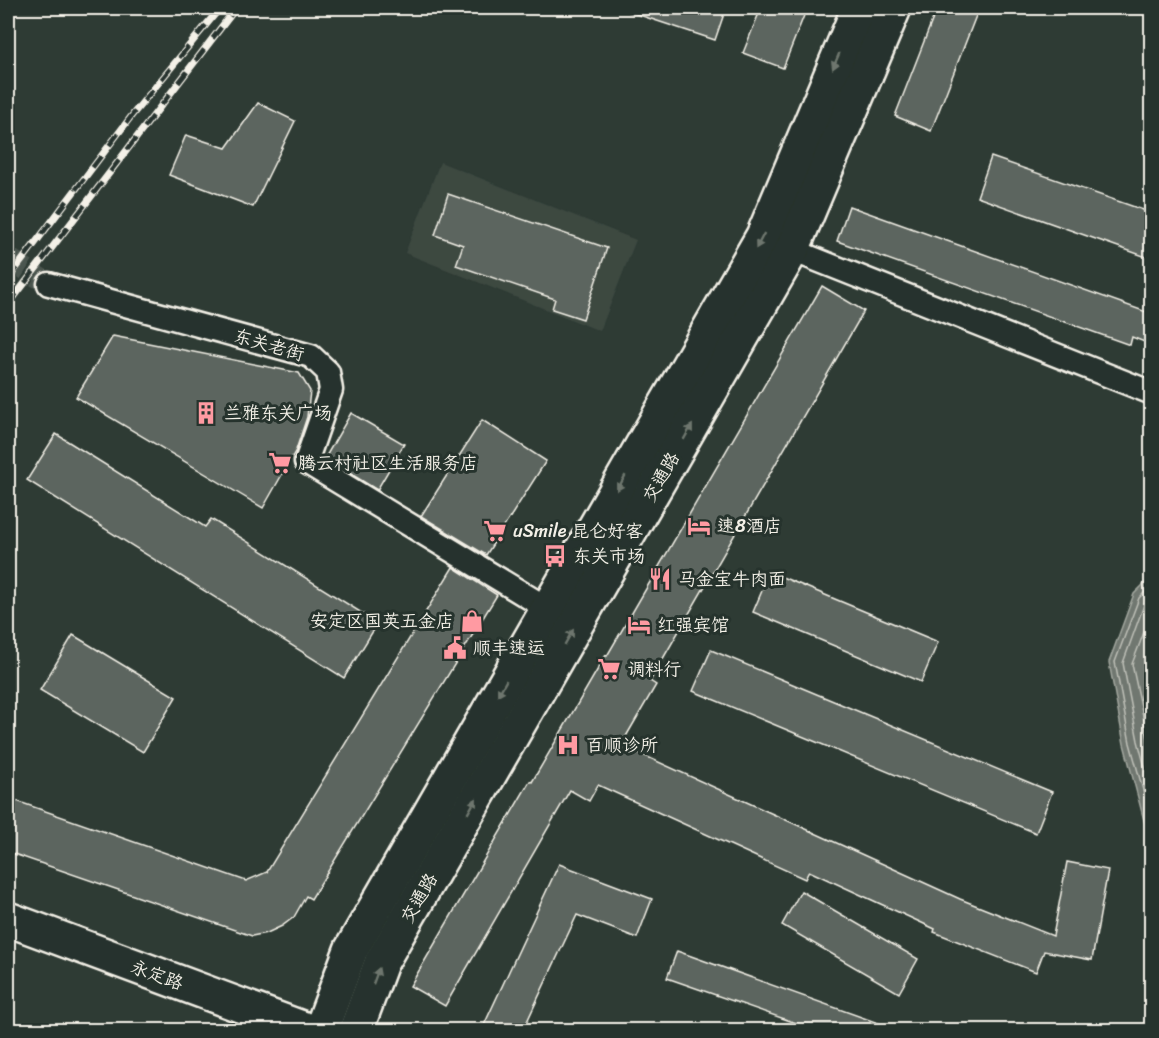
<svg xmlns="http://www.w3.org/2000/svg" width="1159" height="1038" viewBox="0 0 1159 1038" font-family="Sriracha,'LXGW WenKai TC',sans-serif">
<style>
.built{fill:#3c4841}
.water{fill:#6f7770;stroke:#a4a8a0;stroke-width:1.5}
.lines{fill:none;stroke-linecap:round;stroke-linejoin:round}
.shore{stroke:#bfc0b8;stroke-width:1.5}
.building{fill:#5c655e;stroke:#f4f1e8;stroke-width:1.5}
.street-tunnel{stroke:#4c564f;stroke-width:22;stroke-dasharray:22 11;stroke-linecap:butt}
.street-casing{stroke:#f4f1e8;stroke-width:27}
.primary-casing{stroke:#f4f1e8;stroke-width:38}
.street{stroke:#26332d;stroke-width:22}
.primary{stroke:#26332d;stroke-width:33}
.rail-casing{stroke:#f4f1e8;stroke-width:7}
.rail{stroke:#26332d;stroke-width:4.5;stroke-dasharray:14;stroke-linecap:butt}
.oneway{fill:#6e766e}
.labels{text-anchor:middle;stroke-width:6;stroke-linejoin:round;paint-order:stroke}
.street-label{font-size:18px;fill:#f4f1e8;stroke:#26332d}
.poi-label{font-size:18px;fill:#f4f1e8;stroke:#26332d;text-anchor:start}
</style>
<rect width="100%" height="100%" fill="#2e3b34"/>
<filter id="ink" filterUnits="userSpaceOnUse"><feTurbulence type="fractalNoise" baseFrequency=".0167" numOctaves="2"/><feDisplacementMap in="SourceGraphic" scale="12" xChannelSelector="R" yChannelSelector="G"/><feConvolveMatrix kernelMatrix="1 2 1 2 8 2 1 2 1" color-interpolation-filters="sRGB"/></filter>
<g filter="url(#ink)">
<polygon class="built" points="440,162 636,240 600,331 405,253"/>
<polygon class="water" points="1151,577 1151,847 1124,744 1109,662 1134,594"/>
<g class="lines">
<g class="shore">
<polyline points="1152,585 1139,598 1115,662 1130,743 1152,823"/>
<polyline points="1152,596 1145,602 1123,663 1138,741 1152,794"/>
<polyline points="1152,611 1132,664 1152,758"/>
</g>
</g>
<g class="building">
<polygon points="628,8 726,8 715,40 627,11"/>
<polygon points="761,8 807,8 783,68 743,53"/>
<polygon points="937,8 979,8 931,131 895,116"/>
<polygon points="258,103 295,121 253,207 169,175 186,135 226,148"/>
<polygon points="991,157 1152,213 1152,259 977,197"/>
<polygon points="448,194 607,248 583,319 552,309 555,299 456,265 463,245 435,235"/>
<polygon points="849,206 1152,314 1152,345 1132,337 1130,345 837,241"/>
<polygon points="822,286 864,311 650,681 656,685 621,745 960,899 1053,936 1067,862 1108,870 1092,960 1044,951 1036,972 934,932 935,929 809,871 805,879 598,785 589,801 570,790 445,1006 410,986 530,781 532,782 606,655 607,656"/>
<polygon points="113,336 299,373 310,391 307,417 296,450 263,508 76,397"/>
<polygon points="351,413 404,444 377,490 325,458"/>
<polygon points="482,420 546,461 486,555 421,516"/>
<polygon points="56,434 205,527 211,519 378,623 344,678 27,480"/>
<polygon points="453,567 497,595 311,899 306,896 294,917 282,926 267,933 252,936 8,852 8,798 246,881 267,872"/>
<polygon points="770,572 938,642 921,682 753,612"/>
<polygon points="73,635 176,697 143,752 40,690"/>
<polygon points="711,650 1052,792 1036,833 693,691"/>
<polygon points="559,864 652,899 637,938 577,915 523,1030 496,1030 484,1025"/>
<polygon points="801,891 918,959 899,993 782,925"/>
<polygon points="677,951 892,1028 892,1030 816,1030 667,978"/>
</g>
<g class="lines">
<polyline class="street-tunnel" points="8,258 49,284"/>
<g class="street-casing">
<g id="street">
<polyline points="792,250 1152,393"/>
<polyline points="49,284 311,356 328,372 331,390 306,462 548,609"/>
</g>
</g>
<g class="primary-casing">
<g id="primary">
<polyline points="8,919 307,1030"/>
<polyline points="321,1030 351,950 763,236 859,8"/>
<polyline points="356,1030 381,963 792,250 894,8"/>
</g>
</g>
<use href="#street" class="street"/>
<use href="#primary" class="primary"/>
<g class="rail-casing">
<g id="rail">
<polyline points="8,279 133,114 220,8"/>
<polyline points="8,305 236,8"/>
</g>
</g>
<use href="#rail" class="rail"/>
</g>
<defs><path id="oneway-solid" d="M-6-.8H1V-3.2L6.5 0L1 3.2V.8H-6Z" transform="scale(1.5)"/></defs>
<g class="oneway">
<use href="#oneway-solid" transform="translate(836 61) rotate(113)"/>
<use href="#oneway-solid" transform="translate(760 241) rotate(118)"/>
<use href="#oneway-solid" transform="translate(688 432) rotate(-60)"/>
<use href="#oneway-solid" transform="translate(621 483) rotate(120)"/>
<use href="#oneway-solid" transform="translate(569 637) rotate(-60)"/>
<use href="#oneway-solid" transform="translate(502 688) rotate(120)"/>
<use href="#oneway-solid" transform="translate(472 806) rotate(-60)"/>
<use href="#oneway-solid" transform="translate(376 976) rotate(-70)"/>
</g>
</g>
<defs>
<g id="building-bare" transform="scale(1.8)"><path d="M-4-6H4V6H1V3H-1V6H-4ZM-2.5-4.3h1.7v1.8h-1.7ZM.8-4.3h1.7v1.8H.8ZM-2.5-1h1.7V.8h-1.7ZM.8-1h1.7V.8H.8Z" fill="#ff9aa2" stroke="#26332d" stroke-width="2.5" paint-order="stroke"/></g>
<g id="supermarket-bare" transform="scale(1.8)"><path d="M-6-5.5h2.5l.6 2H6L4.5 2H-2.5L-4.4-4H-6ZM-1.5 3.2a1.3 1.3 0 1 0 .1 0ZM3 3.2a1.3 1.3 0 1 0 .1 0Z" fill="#ff9aa2" stroke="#26332d" stroke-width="2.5" paint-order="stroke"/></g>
<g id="hotel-bare" transform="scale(1.8)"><path d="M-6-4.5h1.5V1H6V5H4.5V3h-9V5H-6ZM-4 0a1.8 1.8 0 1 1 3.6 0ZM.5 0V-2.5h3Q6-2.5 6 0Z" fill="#ff9aa2" stroke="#26332d" stroke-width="2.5" paint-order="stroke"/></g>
<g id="bus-bare" transform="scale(1.8)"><path d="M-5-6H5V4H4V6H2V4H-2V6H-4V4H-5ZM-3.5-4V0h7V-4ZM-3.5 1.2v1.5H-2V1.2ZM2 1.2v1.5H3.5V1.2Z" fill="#ff9aa2" stroke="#26332d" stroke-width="2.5" paint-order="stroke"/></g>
<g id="restaurant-bare" transform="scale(1.8)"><path d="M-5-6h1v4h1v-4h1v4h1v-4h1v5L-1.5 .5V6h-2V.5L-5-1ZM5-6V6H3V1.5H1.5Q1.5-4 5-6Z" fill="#ff9aa2" stroke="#26332d" stroke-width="2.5" paint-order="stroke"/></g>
<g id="shop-bare" transform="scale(1.8)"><path d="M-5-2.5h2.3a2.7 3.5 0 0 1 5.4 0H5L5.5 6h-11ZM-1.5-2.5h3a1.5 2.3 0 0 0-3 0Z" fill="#ff9aa2" stroke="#26332d" stroke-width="2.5" paint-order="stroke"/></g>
<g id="civic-bare" transform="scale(1.8)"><path d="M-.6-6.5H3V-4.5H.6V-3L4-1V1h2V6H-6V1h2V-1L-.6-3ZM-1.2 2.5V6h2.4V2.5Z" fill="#ff9aa2" stroke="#26332d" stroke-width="2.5" paint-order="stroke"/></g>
<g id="hospital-bare" transform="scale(1.8)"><path d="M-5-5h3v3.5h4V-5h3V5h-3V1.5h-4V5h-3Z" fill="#ff9aa2" stroke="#26332d" stroke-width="2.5" paint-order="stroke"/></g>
</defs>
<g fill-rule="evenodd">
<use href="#building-bare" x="206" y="413"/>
<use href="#supermarket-bare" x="280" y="463"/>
<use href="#hotel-bare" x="699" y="526"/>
<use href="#supermarket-bare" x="495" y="531"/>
<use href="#bus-bare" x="555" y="556"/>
<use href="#restaurant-bare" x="660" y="579"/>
<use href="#shop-bare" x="472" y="621"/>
<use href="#hotel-bare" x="639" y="625"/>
<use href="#civic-bare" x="455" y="648"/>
<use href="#supermarket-bare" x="609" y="669"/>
<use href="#hospital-bare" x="568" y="745"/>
</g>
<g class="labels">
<g class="street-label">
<text transform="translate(269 345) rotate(16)" y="6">东关老街</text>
<text transform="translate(661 477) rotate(-60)" y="6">交通路</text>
<text transform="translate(419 898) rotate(-60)" y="6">交通路</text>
<text transform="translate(157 975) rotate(20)" y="6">永定路</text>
</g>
<g class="poi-label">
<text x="224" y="419">兰雅东关广场</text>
<text x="298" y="469">腾云村社区生活服务店</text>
<text x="717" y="532">速8酒店</text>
<text x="513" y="537">uSmile 昆仑好客</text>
<text x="573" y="562">东关市场</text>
<text x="678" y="585">马金宝牛肉面</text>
<text x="454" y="627" text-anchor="end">安定区国英五金店</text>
<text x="657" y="631">红强宾馆</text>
<text x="473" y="654">顺丰速运</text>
<text x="627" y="675">调料行</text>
<text x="586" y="751">百顺诊所</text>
</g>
</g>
<rect width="1159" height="1038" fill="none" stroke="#26332d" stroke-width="30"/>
<rect x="15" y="15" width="1129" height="1008" fill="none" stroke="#f4f1e8" stroke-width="2" filter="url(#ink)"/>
</svg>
